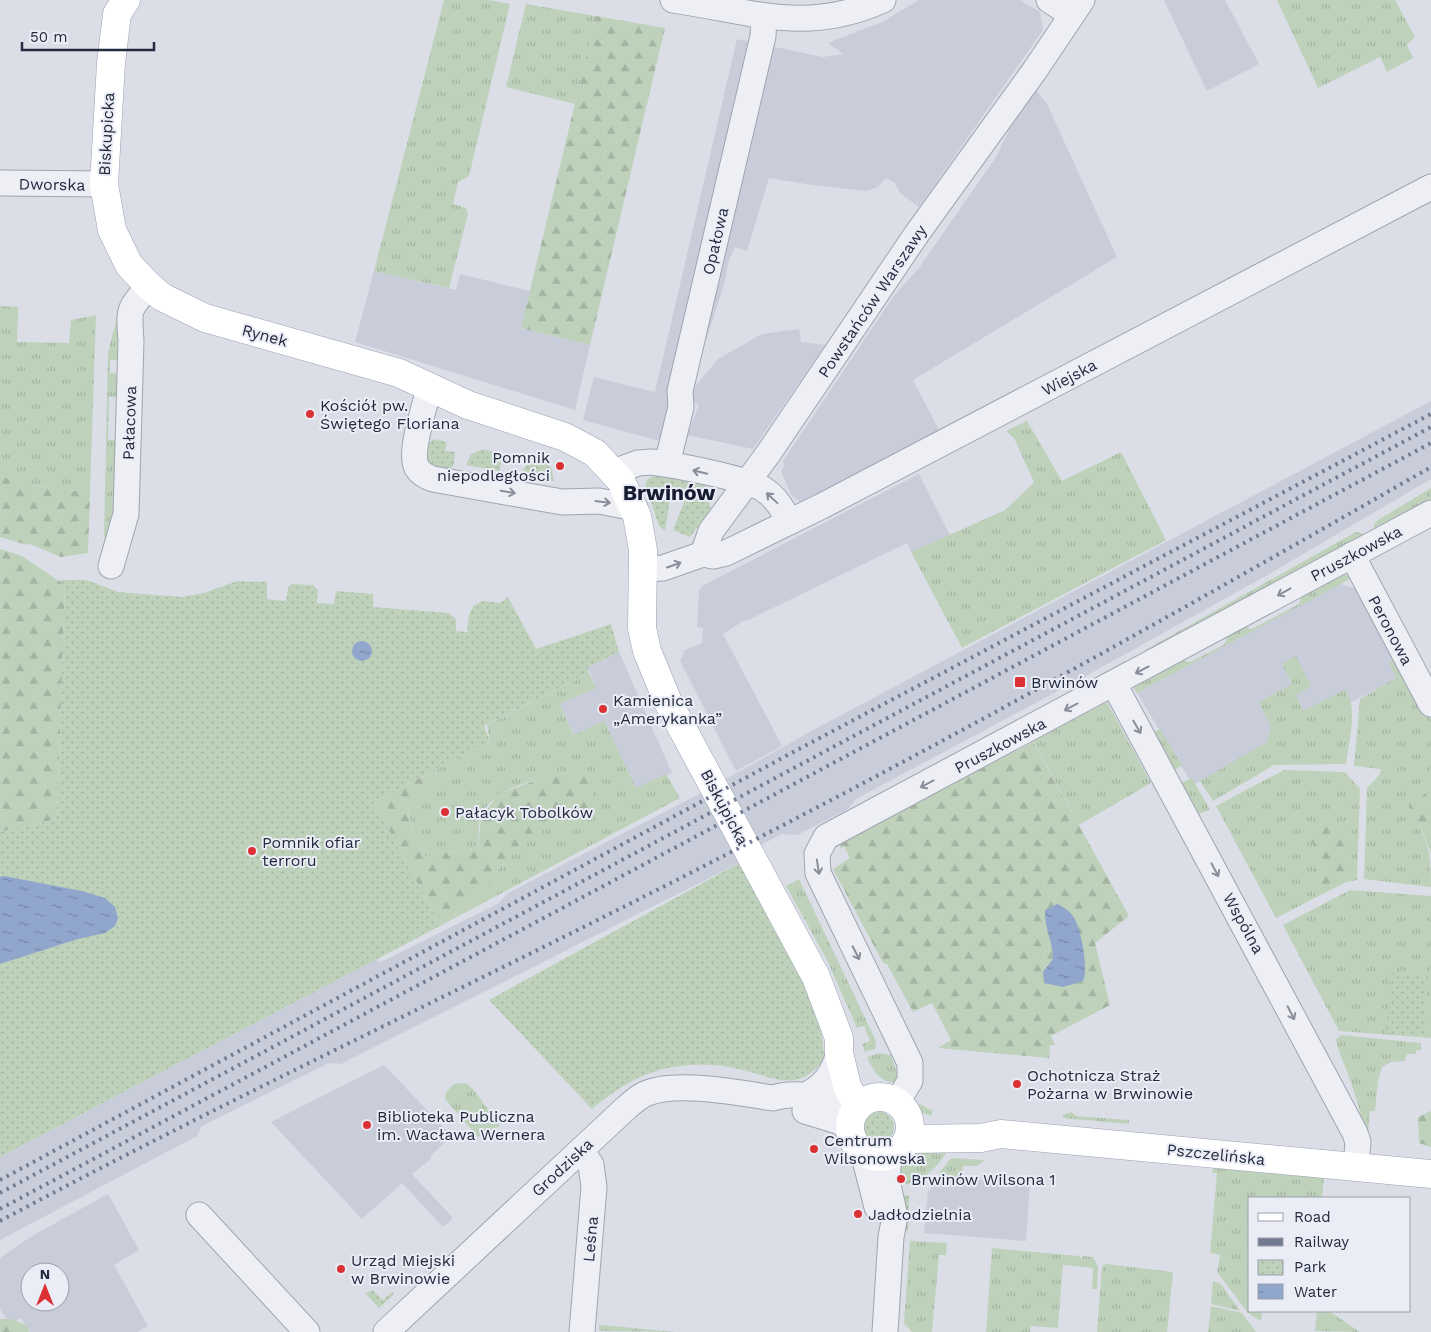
<svg xmlns="http://www.w3.org/2000/svg" width="1431" height="1332" viewBox="0 0 1431 1332" font-family="'Work Sans',sans-serif">
<style>
.built{fill:#c9cdd9;fill-rule:evenodd}
.grass{fill:url(#grass-tufts)}
.forest{fill:url(#forest-firs)}
.park{fill:url(#park-dots)}
.water{fill:url(#water-ripples)}
.lines{fill:none;stroke-linecap:round;stroke-linejoin:round}
.minor-casing{stroke:#a0a4b1;stroke-width:27}
.major-casing{stroke:#99a0b4;stroke-width:29}
.minor{stroke:#eeeff5;stroke-width:25}
.major{stroke:#fff;stroke-width:28}
.rail{stroke:#737b92;stroke-width:4;stroke-dasharray:2.5 5;stroke-linecap:butt}
.oneway{stroke:#898c9a}
.poi-dot{fill:#db3134;stroke:#eaedf5;stroke-width:2}
.labels{text-anchor:middle;stroke-width:4;stroke-linejoin:round;paint-order:stroke}
.street-label{font-size:16px;fill:#242a3f;stroke:#eaedf5}
.poi-label{font-size:16px;fill:#242a3f;stroke:#eaedf5;text-anchor:start}
.district-label{font-size:21px;font-weight:bold;fill:#161b2f;stroke:#eaedf5}
</style>
<defs>
<pattern id="grass-tufts" width="24" height="20" patternUnits="userSpaceOnUse" patternTransform="scale(1.25)"><rect width="24" height="20" fill="#bed2bb"/><path d="M3 7l-1-3M5 7V3M7 7l1-3M15 17l-1-3M17 17v-4M19 17l1-3" fill="none" stroke="#a3b4a2"/></pattern>
<pattern id="forest-firs" width="22" height="20" patternUnits="userSpaceOnUse" patternTransform="scale(1.25)"><rect width="22" height="20" fill="#bed2bb"/><path d="M5 1l3.5 6h-7zM16 11l3.5 6h-7z" fill="#a3b4a2"/></pattern>
<pattern id="park-dots" width="8" height="8" patternUnits="userSpaceOnUse" patternTransform="scale(1.25)"><rect width="8" height="8" fill="#bed2bb"/><path d="M2 2h.1M6 6h.1" fill="none" stroke="#a3b4a2" stroke-width="1.8" stroke-linecap="round"/></pattern>
<pattern id="water-ripples" width="26" height="14" patternUnits="userSpaceOnUse" patternTransform="scale(1.25)"><rect width="26" height="14" fill="#91a6cc"/><path d="M2 4q2-2 4 0t4 0M15 11q2-2 4 0t4 0" fill="none" stroke="#7687a7"/></pattern>
</defs>
<rect width="100%" height="100%" fill="#dbdee7"/>
<g class="built">
<polygon points="919,0 1020,0 1040,12 1043,30 919,207 900,193 894,182 885,178 878,187 866,191 812,185 769,178 747,251 735,247 729,260 724,285 688,395 718,359 762,334 799,329 801,342 825,345 753,449 687,435 699,405 687,397 663,442 583,420 594,377 655,392 737,39 823,57 843,54 828,43 884,21"/>
<polygon points="1164,0 1225,0 1259,64 1207,91"/>
<polygon points="1036,90 1047,104 1117,257 913,380 939,430 801,502 792,496 781,472 784,466 783,461 893,297 919,268 996,157 1013,122"/>
<polygon points="374,271 456,290 460,274 530,291 521,328 590,345 575,410 355,342"/>
<polygon points="1431,401 1431,479 1264,577 1086,676 856,799 848,809 797,835 782,834 757,847 722,781 815,729"/>
<polygon points="919,474 950,535 911,552 907,543 746,621 745,620 723,634 782,746 736,771 680,661 685,650 702,643 703,628 697,627 699,591 702,586"/>
<polygon points="1340,584 1360,590 1405,674 1193,785 1137,693"/>
<polygon points="619,652 672,773 636,788 604,722 573,735 560,704 596,688 588,667"/>
<polygon points="705,791 743,861 341,1064 329,1063 202,1126 197,1136 0,1240 0,1157 377,959 379,963 499,903 508,893"/>
<polygon points="384,1065 452,1136 430,1156 432,1158 412,1174 453,1218 443,1227 402,1183 362,1219 271,1122"/>
<polygon points="944,1177 1030,1184 1026,1241 924,1233 928,1191 930,1191 931,1180 944,1181"/>
<path d="M108 1194 139 1250 114 1265 148 1326 137 1332H30L21 1318 9 1324 0 1308V1258L32 1236ZM30 1272H60V1302H30Z"/>
</g>
<g class="grass">
<polygon points="444,0 489,0 510,4 469,176 458,182 453,204 466,208 468,214 449,288 374,271"/>
<polygon points="1277,0 1395,0 1415,37 1407,45 1413,58 1387,72 1380,57 1318,88"/>
<polygon points="526,4 596,16 575,104 506,87"/>
<polygon points="0,306 18,307 17,342 69,343 71,320 96,315 90,492 54,489 0,476"/>
<polygon points="118,314 121,360 110,360 110,373 120,374 119,397 109,397 108,440 118,440 120,498 106,549 104,534 108,352"/>
<polygon points="1027,421 1062,481 1121,452 1166,540 962,648 911,552 1005,510 1034,482 1014,438 1006,431"/>
<polygon points="1431,488 1431,505 1374,529 1374,524 1378,520"/>
<polygon points="1356,532 1362,533 1366,537 1143,654 1147,649"/>
<polygon points="1343,574 1352,578 1137,693 1134,689 1135,686 1182,660 1190,662 1225,644 1228,634 1243,626 1252,629 1299,604 1302,594"/>
<path d="M1296 656 1311 686 1296 695 1303 711 1346 689C1358 711 1349 740 1346 764L1274 765 1213 801 1200 781 1267 742 1271 728 1259 702 1292 684 1282 664Z"/>
<path d="M1394 659 1401 662 1431 719V790L1410 819C1431 836 1431 861 1431 887L1364 879 1367 788 1380 774 1381 769 1354 766 1360 699 1396 678 1389 663Z"/>
<polygon points="1125,661 1130,661 898,785"/>
<path d="M589 673 596 688 560 704 573 735 604 721 636 788 666 774 680 798 440 926 478 898 499 868 529 836 590 810 578 772C547 777 490 785 480 819 478 828 479 838 478 847L425 857 414 841 408 806C420 798 439 787 435 770L490 741 487 725Z"/>
<polygon points="1107,702 1151,783 1079,825 1033,741"/>
<polygon points="1160,729 1182,765 1172,772 1149,735"/>
<polygon points="1284,770 1345,772 1360,789 1357,880 1346,882 1276,918 1216,806"/>
<polygon points="1192,778 1210,810 1195,815 1178,784"/>
<polygon points="799,879 876,1041 875,1049 865,1052 862,1044 870,1041 864,1026 857,1028 827,960 786,886"/>
<polygon points="1350,890 1431,896 1431,1038 1339,1031 1283,925"/>
<path d="M1342 1035 1421 1043V1050H1416V1054H1407L1405 1061 1391 1062 1382 1067 1378 1081 1375 1111H1370L1367 1143C1363 1122 1358 1102 1351 1083 1346 1066 1339 1056 1336 1039Z"/>
<path d="M880 1053 891 1055 898 1076 895 1082C881 1084 872 1069 867 1057Z"/>
<polygon points="466,1083 474,1090 500,1126 478,1137 445,1099 446,1092 454,1084"/>
<polygon points="910,1099 933,1111 931,1116 918,1111 909,1101"/>
<polygon points="1071,1112 1076,1116 1129,1120 1129,1124 1063,1118 1063,1115"/>
<path d="M950 1148C939 1164 925 1182 905 1184L906 1175 896 1174C904 1146 926 1150 950 1148Z"/>
<polygon points="951,1158 985,1160 977,1166 963,1166 962,1178 944,1177 944,1174 939,1173"/>
<polygon points="1213,1168 1324,1178 1322,1198 1250,1198 1250,1311 1262,1311 1261,1321 1248,1313 1217,1272 1220,1255 1210,1253 1217,1173 1212,1173"/>
<polygon points="910,1241 947,1243 946,1255 939,1255 932,1332 912,1332 904,1323"/>
<polygon points="992,1248 1079,1256 1081,1259 1083,1256 1093,1257 1098,1267 1097,1289 1092,1289 1093,1268 1063,1265 1058,1328 1031,1326 1030,1332 986,1332"/>
<polygon points="1106,1264 1173,1272 1167,1332 1097,1332 1102,1266"/>
<polygon points="1213,1281 1221,1284 1240,1311 1211,1304"/>
<polygon points="1211,1306 1242,1313 1256,1332 1208,1332"/>
<polygon points="1317,1311 1329,1311 1360,1332 1315,1331"/>
<polygon points="599,1325 601,1325 676,1332 599,1331"/>
</g>
<g class="forest">
<polygon points="596,16 665,28 590,345 521,328"/>
<polygon points="0,476 54,489 90,492 88,553 61,557 28,543 27,545 0,537"/>
<polygon points="0,549 22,556 65,585 57,819 0,832"/>
<polygon points="1033,742 1129,916 1095,943 1110,1005 1051,1036 1055,1045 1050,1045 1049,1058 938,1048 951,1040 932,1003 913,1012 887,964 883,963 833,869 850,858 844,846 840,849 840,843"/>
<path d="M435 770C439 787 420 798 408 807L414 841 425 857 478 847 481 818 498 794 545 777 578 772 595 779 590 810 529 836 499 868 478 898 440 926 374 802Z"/>
<polygon points="1431,790 1431,853 1423,833 1410,819 1409,804"/>
<path d="M1335 824 1343 826C1346 833 1344 838 1345 845 1346 866 1354 873 1330 883 1323 886 1318 884 1313 878V871C1325 857 1315 855 1312 841 1316 830 1324 827 1335 824Z"/>
<polygon points="1431,997 1431,1031 1425,1031 1427,999"/>
<polygon points="1431,1111 1431,1147 1419,1143 1418,1117"/>
<polygon points="0,1319 11,1319 28,1326 29,1332 0,1332"/>
</g>
<g class="park">
<polygon points="434,439 447,442 445,451 455,452 454,464 449,471 430,473 422,449"/>
<polygon points="483,449 491,451 497,455 497,461 501,462 500,471 466,465 471,454"/>
<polygon points="540,460 551,467 554,481 520,475 527,464"/>
<polygon points="657,474 705,485 711,509 690,537 673,530 684,502 670,499 665,531 659,526 645,484 648,479"/>
<polygon points="58,580 87,580 118,592 182,597 204,593 237,581 267,582 267,599 286,601 288,588 291,584 313,585 318,590 317,603 334,604 336,591 373,594 373,607 449,613 456,619 456,631 467,632 469,614 474,605 483,601 500,603 508,597 536,649 611,624 619,652 588,667 589,673 484,726 490,741 374,802 440,926 0,1157 0,832 57,819 65,585"/>
<path d="M743 861 800 968 821 1028 825 1064H820C813 1072 806 1078 795 1080 778 1083 755 1072 738 1069 725 1065 706 1064 692 1065 651 1067 623 1083 592 1109L489 1000Z"/>
<polygon points="1390,973 1428,976 1424,1036 1386,1033"/>
<circle cx="879" cy="1127" r="15"/>
<polygon points="909,1195 908,1231 904,1231 896,1196"/>
<polygon points="373,1290 383,1300 392,1292 394,1294 379,1308 365,1293"/>
</g>
<g class="water">
<circle cx="362" cy="651" r="10"/>
<polygon points="4,876 82,891 105,898 115,907 118,918 115,926 105,933 78,939 0,964 0,877"/>
<path d="M1057 904C1064 907 1071 912 1075 919 1081 930 1089 971 1083 981L1063 987 1044 983 1043 972 1053 959C1053 942 1044 927 1045 910Z"/>
</g>
<g class="lines">
<g class="minor-casing">
<g id="minor">
<path d="M673 0C751 11 805 35 883 0"/>
<polyline points="1049,0 1072,15"/>
<polyline points="0,183 104,184"/>
<path d="M429 387C426 405 408 452 417 468 421 474 427 477 433 479L562 502 599 501 635 508"/>
<polyline points="667,464 681,407 680,391 763,36 764,17"/>
<path d="M614 472 638 463 651 462C675 465 745 478 763 489 776 497 783 509 789 522"/>
<polyline points="703,554 713,556 726,553 822,506 1431,187"/>
<polyline points="703,554 711,531 768,454 916,235 1035,70 1082,0"/>
<polyline points="1352,555 1431,704"/>
<path d="M111 566 126 514 131 341C129 309 127 311 149 286"/>
<polyline points="644,569 663,568 703,554"/>
<polyline points="1114,684 1355,1133 1358,1142 1356,1167"/>
<path d="M803 1096C823 1088 833 1074 839 1053"/>
<polyline points="897,1102 910,1081 910,1063 818,873 817,854 826,837 1431,513"/>
<polyline points="805,1111 841,1122 850,1131"/>
<polyline points="581,1150 591,1165 594,1187 582,1332"/>
<polyline points="863,1152 877,1207"/>
<polyline points="199,1215 307,1332"/>
<path d="M386 1332 626 1108C632 1103 638 1097 645 1094 675 1080 740 1093 773 1098 800 1089 832 1101 858 1107"/>
<polyline points="885,1332 891,1237 895,1216 887,1181 889,1156"/>
</g>
</g>
<g class="major-casing">
<g id="major">
<polyline points="126,0 117,14 111,63 104,184 112,230 129,265 149,286 162,297 205,318 399,373 468,405 565,437 595,453 621,481 637,516 643,550 642,628 647,651 668,702 816,977 839,1038 839,1053 847,1086 858,1107"/>
<circle cx="880" cy="1127" r="30"/>
<polyline points="908,1139 981,1138 1001,1134 1431,1174"/>
</g>
</g>
<use href="#minor" class="minor"/>
<use href="#major" class="major"/>
<g class="rail">
<polyline points="0,1180 799,749 1431,414"/>
<polyline points="0,1193 1431,427"/>
<polyline points="0,1209 1431,443"/>
<path d="M0 1221C241 1092 490 977 733 851 969 730 1201 599 1431 467"/>
</g>
</g>
<defs><path id="oneway-shaft" d="M-6 0H5M1.5-3L5.5 0L1.5 3" fill="none" stroke-width="1.6" stroke-linecap="round" stroke-linejoin="round" transform="scale(1.25)"/></defs>
<g class="oneway">
<use href="#oneway-shaft" transform="translate(700 472) rotate(-167)"/>
<use href="#oneway-shaft" transform="translate(508 492) rotate(10)"/>
<use href="#oneway-shaft" transform="translate(772 498) rotate(-137)"/>
<use href="#oneway-shaft" transform="translate(603 502) rotate(7)"/>
<use href="#oneway-shaft" transform="translate(674 565) rotate(-19)"/>
<use href="#oneway-shaft" transform="translate(1284 592) rotate(151)"/>
<use href="#oneway-shaft" transform="translate(1142 670) rotate(152)"/>
<use href="#oneway-shaft" transform="translate(1071 707) rotate(152)"/>
<use href="#oneway-shaft" transform="translate(1137 727) rotate(60)"/>
<use href="#oneway-shaft" transform="translate(927 784) rotate(152)"/>
<use href="#oneway-shaft" transform="translate(818 867) rotate(81)"/>
<use href="#oneway-shaft" transform="translate(1215 870) rotate(62)"/>
<use href="#oneway-shaft" transform="translate(856 953) rotate(63)"/>
<use href="#oneway-shaft" transform="translate(1291 1013) rotate(63)"/>
</g>
<g class="poi-dot">
<circle cx="310" cy="414" r="5"/>
<circle cx="560" cy="466" r="5"/>
<rect x="1014" y="676" width="12" height="12" rx="2.5"/>
<circle cx="603" cy="709" r="5"/>
<circle cx="445" cy="812" r="5"/>
<circle cx="252" cy="851" r="5"/>
<circle cx="1017" cy="1084" r="5"/>
<circle cx="367" cy="1125" r="5"/>
<circle cx="814" cy="1149" r="5"/>
<circle cx="901" cy="1179" r="5"/>
<circle cx="858" cy="1214" r="5"/>
<circle cx="341" cy="1269" r="5"/>
</g>
<g class="labels">
<g class="street-label">
<text transform="translate(106 134) rotate(-87)" y="6">Biskupicka</text>
<text transform="translate(52 184) rotate(1)" y="6">Dworska</text>
<text transform="translate(715 241) rotate(-77)" y="6">Opałowa</text>
<text transform="translate(872 301) rotate(-56)" y="6">Powstańców Warszawy</text>
<text transform="translate(265 335) rotate(15)" y="6">Rynek</text>
<text transform="translate(1069 377) rotate(-28)" y="6">Wiejska</text>
<text transform="translate(129 423) rotate(-88)" y="6">Pałacowa</text>
<text transform="translate(1356 553) rotate(-28)" y="6">Pruszkowska</text>
<text transform="translate(1391 630) rotate(62)" y="6">Peronowa</text>
<text transform="translate(1000 745) rotate(-28)" y="6">Pruszkowska</text>
<text transform="translate(725 807) rotate(62)" y="6">Biskupicka</text>
<text transform="translate(1244 923) rotate(61)" y="6">Wspólna</text>
<text transform="translate(1216 1154) rotate(6)" y="6">Pszczelińska</text>
<text transform="translate(562 1167) rotate(-43)" y="6">Grodziska</text>
<text transform="translate(590 1239) rotate(-85)" y="6">Leśna</text>
</g>
<g class="poi-label">
<text x="320" y="411">Kościół pw.<tspan x="320" dy="18">Świętego Floriana</tspan></text>
<text x="550" y="463" text-anchor="end">Pomnik<tspan x="550" dy="18">niepodległości</tspan></text>
<text x="1031" y="688">Brwinów</text>
<text x="613" y="706">Kamienica<tspan x="613" dy="18">„Amerykanka”</tspan></text>
<text x="455" y="818">Pałacyk Tobolków</text>
<text x="262" y="848">Pomnik ofiar<tspan x="262" dy="18">terroru</tspan></text>
<text x="1027" y="1081">Ochotnicza Straż<tspan x="1027" dy="18">Pożarna w Brwinowie</tspan></text>
<text x="377" y="1122">Biblioteka Publiczna<tspan x="377" dy="18">im. Wacława Wernera</tspan></text>
<text x="824" y="1146">Centrum<tspan x="824" dy="18">Wilsonowska</tspan></text>
<text x="911" y="1185">Brwinów Wilsona 1</text>
<text x="868" y="1220">Jadłodzielnia</text>
<text x="351" y="1266">Urząd Miejski<tspan x="351" dy="18">w Brwinowie</tspan></text>
</g>
<g class="district-label">
<text x="669" y="500">Brwinów</text>
</g>
</g>
<rect x="1248" y="1197" width="162" height="115" fill="#eaedf5" stroke="#9b9fac"/>
<rect x="1258" y="1213" width="25" height="8" fill="#ffffff" stroke="#9b9fac"/>
<text x="1294" y="1222" font-size="15" fill="#242a3f">Road</text>
<rect x="1258" y="1238" width="25" height="8" fill="#737b92" stroke="#9b9fac"/>
<text x="1294" y="1247" font-size="15" fill="#242a3f">Railway</text>
<rect x="1258" y="1260" width="25" height="15" fill="url(#park-dots)" stroke="#9b9fac"/>
<text x="1294" y="1272" font-size="15" fill="#242a3f">Park</text>
<rect x="1258" y="1284" width="25" height="15" fill="url(#water-ripples)" stroke="#9b9fac"/>
<text x="1294" y="1297" font-size="15" fill="#242a3f">Water</text>
<g transform="translate(45 1287)"><circle r="24" fill="#eaedf5" stroke="#9b9fac"/>
<path d="M0-4L9 19L0 12L-9 19Z" fill="#db3134"/>
<text y="-8" font-size="14" font-weight="bold" text-anchor="middle" fill="#242a3f">N</text>
</g>
<path d="M22 42v8h132v-8" fill="none" stroke="#242a3f" stroke-width="2.5"/>
<text x="30" y="42" font-size="15" fill="#242a3f" stroke="#eaedf5" stroke-width="4" paint-order="stroke">50 m</text>
</svg>
